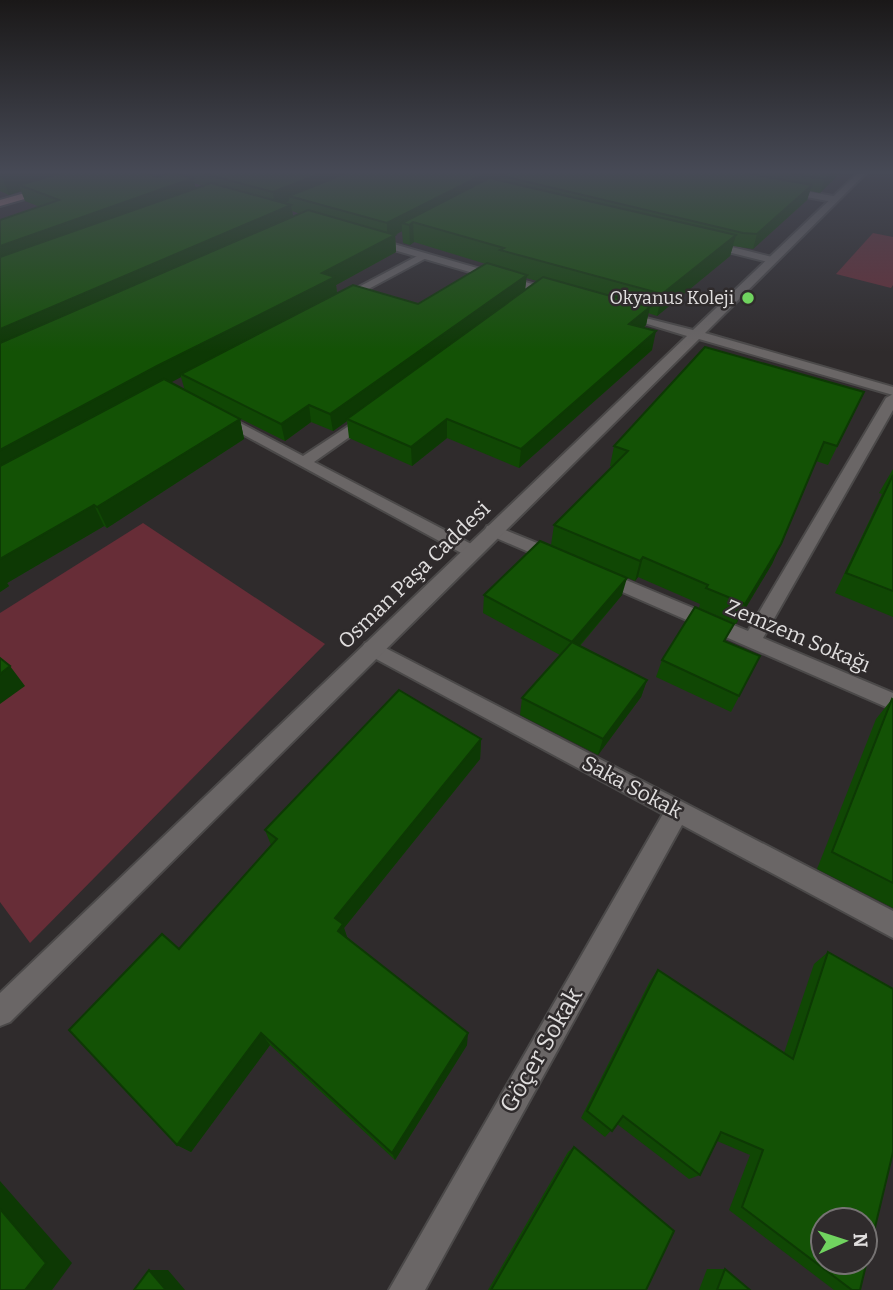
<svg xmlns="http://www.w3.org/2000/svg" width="893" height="1290" viewBox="0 0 893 1290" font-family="Bitter,serif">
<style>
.green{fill:#672d37}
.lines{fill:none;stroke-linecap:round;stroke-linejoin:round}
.minor-casing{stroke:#4b4949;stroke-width:4}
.secondary-casing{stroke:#4b4949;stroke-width:4}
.primary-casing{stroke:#4b4949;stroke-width:4}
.minor{fill:#6a6666;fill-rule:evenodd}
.secondary{fill:#6a6666;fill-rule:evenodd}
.primary{fill:#b17f85;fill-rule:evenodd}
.wall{fill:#104704;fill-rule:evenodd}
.shaded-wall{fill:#0d3904}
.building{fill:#135205;stroke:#0d3904;stroke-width:2;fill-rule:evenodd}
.poi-dot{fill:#70d35f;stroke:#2f2b2c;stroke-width:2.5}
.labels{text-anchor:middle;stroke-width:5;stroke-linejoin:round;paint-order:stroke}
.far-poi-label{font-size:18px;fill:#e0dede;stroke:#2f2b2c;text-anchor:end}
.street-label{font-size:21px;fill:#e0dede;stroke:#2f2b2c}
.near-street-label{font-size:24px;fill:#e0dede;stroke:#2f2b2c}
</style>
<rect width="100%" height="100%" fill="#2f2b2c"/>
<g class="green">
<polygon points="873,233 893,237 893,285 891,288 836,274"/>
<polygon points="143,523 325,644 30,943 0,902 0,613"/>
</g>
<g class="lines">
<g class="minor-casing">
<g id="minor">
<polygon points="783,187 833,196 837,199 833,202 780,192"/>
<polygon points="708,241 776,258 777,260 772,263 704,246 703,244"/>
<polygon points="421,254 430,256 346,301 336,299"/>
<polygon points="893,394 893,410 763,638 893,693 893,710 595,580 592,576 595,572 607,572 748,631 886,398"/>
<polygon points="370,412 377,416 375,419 314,462 477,547 480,551 477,555 465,555 211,417 218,413 223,414 303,456"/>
<polygon points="493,525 564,554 567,558 564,562 552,562 487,534 485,530 487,526"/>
<polygon points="372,641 893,911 893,938 682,825 425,1290 389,1290 663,814 365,653 362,648 365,643"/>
</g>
</g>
<g class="secondary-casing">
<g id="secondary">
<polygon points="859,172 867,172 705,333 893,387 893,395 699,339 10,1022 0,1026 0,993 687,336 618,315 618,311 693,330"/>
<polygon points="373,238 560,292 562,294 552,296 370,243 368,241"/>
</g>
</g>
<g class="primary-casing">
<polygon id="primary" points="46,187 49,192 0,206 0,200"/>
</g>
<use href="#minor" class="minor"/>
<use href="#secondary" class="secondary"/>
<use href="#primary" class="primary"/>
</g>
<g class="wall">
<path d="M0 172 191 177 189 172H841L820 193 810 191 807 200 753 249 733 246 730 256 657 316 648 313 646 325 643 328 652 350 519 468 447 438 412 466 349 438 347 421 333 431 311 422 285 441 201 399 240 419 244 439 107 528 104 526 7 583 9 586 0 592 40 207 25 201 21 191 9 195 0 191ZM194 183 203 186 196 188ZM292 211 300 214 293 217ZM402 231 403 243 410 245 414 242 486 264 418 304 337 293 336 285 396 252 395 235ZM526 278 537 281 525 290ZM181 377 185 391 170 382Z"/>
<polygon points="855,411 828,465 816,461 772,564 736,624 699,608 700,604 638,577 635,581 551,545 554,525 612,467 610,466 614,446"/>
<polygon points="893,469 893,617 835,593 882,494 879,493"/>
<polygon points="484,595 622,595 580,646 647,680 641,697 598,755 520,715 522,698 560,655 483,613"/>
<polygon points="726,642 760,656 731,712 656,677 662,660"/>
<polygon points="892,699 893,700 893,908 817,869 876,719"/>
<polygon points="481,739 480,759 344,928 347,937 467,1045 395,1160 270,1045 191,1152 177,1145 179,949 271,845 265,830"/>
<polygon points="828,952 860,1290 834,1290 729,1210 750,1155 717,1141 700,1175 689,1179 617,1124 605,1137 581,1118 650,981 658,970 784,1053 814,964"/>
<polygon points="574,1147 646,1290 488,1290 568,1152"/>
<polygon points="707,1269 725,1269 750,1290 699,1290"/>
</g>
<g class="shaded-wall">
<polygon points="0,172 91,172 19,185 21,191 9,195"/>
<polygon points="324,172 359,172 289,196 289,201 275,207 273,192"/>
<polygon points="488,172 513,172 503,176 503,177 416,223 413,222 414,242 410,245 409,225 402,223 402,231 387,239 387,223"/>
<polygon points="832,172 841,172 820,193 825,179"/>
<polygon points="193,178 197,193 0,266 0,246"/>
<polygon points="812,185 807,200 753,249 757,234"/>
<polygon points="291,205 294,222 0,352 0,329"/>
<polygon points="395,235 396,252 336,285 337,295 181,374 181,377 0,477 0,450 322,273"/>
<polygon points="736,235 730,256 657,316 662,294"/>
<polygon points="527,275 525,290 347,419 347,421 333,431 330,414"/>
<polygon points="650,307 646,325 625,342 629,324"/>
<polygon points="656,331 652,350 519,468 521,449"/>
<polygon points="309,405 311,422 285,441 281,424"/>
<polygon points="240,419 244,439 107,528 97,507"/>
<polygon points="447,419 447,438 412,466 411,447"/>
<polygon points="94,505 104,526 7,583 9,586 0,592 0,559"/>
<polygon points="781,544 772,564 736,624 745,604"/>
<polygon points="643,557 638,577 635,581 640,561"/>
<polygon points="627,578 622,595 568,659 572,642"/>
<polygon points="10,666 25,686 0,704 0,674"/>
<polygon points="647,680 641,697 598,755 603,739"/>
<polygon points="481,739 480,759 344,928 348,940 343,946 335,918"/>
<polygon points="261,1033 270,1045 191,1152 177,1145"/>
<polygon points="468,1033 467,1045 395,1160 392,1153"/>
<polygon points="0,1181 72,1263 52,1290 25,1290 0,1209"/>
<polygon points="149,1270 168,1270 185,1290 166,1290"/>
</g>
<g class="building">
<polygon points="65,172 141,172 158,177 172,172 193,178 0,246 0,220 59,200 19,185"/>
<polygon points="198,172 324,172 273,192"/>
<polygon points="349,172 488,172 387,223 289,196"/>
<polygon points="510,172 738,172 812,185 757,234 743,233 503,176"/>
<polygon points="784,172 832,172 825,179"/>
<polygon points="489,178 736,235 662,294 500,250 504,248 413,222 409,225 402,223"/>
<polygon points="211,183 291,205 0,329 0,257"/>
<polygon points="308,210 395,235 322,273 335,277 157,366 0,450 0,343"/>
<polygon points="487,263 527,275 330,414 309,405 281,424 181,374 353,285 418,304"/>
<polygon points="543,277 650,307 629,324 656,331 521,449 447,419 411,447 347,419"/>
<polygon points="705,347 864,392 837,446 824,442 781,544 745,604 706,588 708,585 643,557 640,561 554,525 628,451 614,446"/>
<polygon points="164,379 240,419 97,507 94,505 0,559 0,466"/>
<polygon points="893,475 893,591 846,573"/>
<polygon points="540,541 627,578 572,642 484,595"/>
<polygon points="695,607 734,624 724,641 760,656 739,696 662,660"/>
<polygon points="572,642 647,680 603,739 522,698"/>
<polygon points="0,658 10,666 0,674"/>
<polygon points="399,690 481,739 335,918 343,924 338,931 468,1033 392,1153 261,1033 177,1145 69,1030 162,934 179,949 277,839 265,830"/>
<polygon points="892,699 893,700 893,883 832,852"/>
<path d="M828 952 893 989V1152L860 1290H852L742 1207 763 1150 721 1132 700 1175 623 1116 612 1131 587 1111 658 970 793 1059ZM823 1220H865V1262H823Z"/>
<polygon points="574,1147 674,1231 646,1290 491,1290"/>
<polygon points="0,1209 46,1263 25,1290 0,1290"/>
<polygon points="725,1269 750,1290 717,1290"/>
<polygon points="149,1270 166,1290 134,1290"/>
</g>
<linearGradient id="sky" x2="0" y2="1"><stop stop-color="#1a1818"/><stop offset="0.49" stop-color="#474a56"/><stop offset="1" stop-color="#474a56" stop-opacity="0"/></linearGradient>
<rect width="893" height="352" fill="url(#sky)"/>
<circle class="poi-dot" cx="748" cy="298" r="7"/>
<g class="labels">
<g class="far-poi-label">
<text x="734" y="304">Okyanus Koleji</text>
</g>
<g class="street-label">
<text transform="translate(414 575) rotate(-44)" y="7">Osman Paşa Caddesi</text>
<text transform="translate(798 636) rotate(23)" y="7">Zemzem Sokağı</text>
<text transform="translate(632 787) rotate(28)" y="7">Saka Sokak</text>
</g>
<g class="near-street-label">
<text transform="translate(541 1050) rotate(-60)" y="8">Göçer Sokak</text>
</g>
</g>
<g transform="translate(844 1241) rotate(87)"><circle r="33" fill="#2f2b2c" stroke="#767373" stroke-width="2"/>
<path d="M0-5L12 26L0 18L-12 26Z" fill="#70d35f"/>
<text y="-10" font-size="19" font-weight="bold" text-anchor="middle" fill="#e0dede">N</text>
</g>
</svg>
